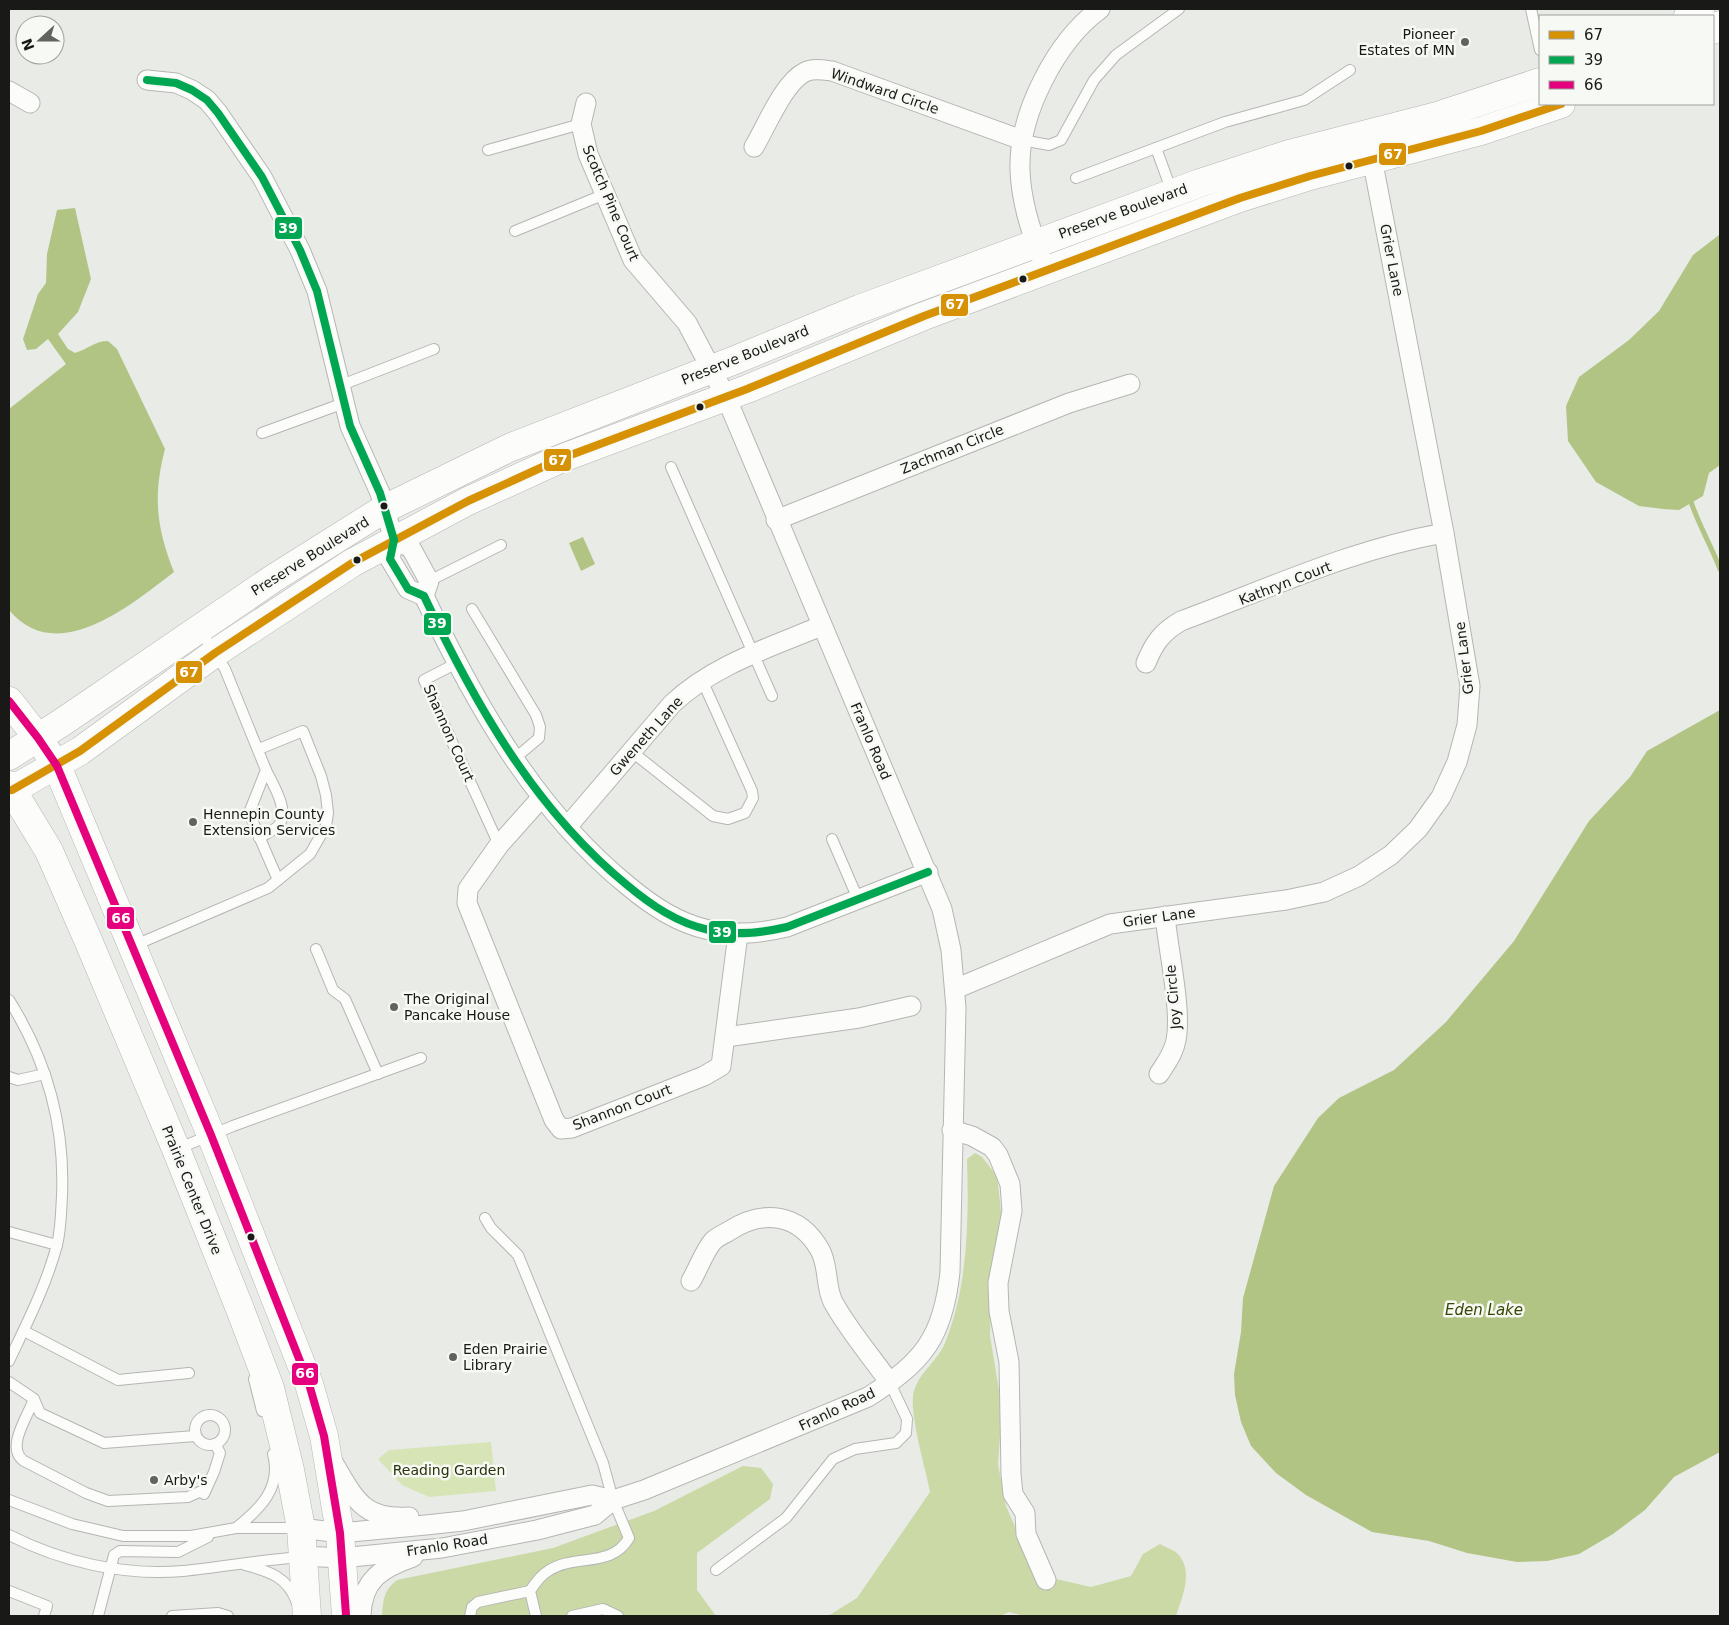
<svg xmlns="http://www.w3.org/2000/svg" width="1729" height="1625" viewBox="0 0 1729 1625" font-family="'DejaVu Sans',sans-serif">
<style>
.green{fill:#d6e4b6}
.forest{fill:#cad9a5}
.water{fill:#b2c484}
.lines{fill:none;stroke-linecap:round;stroke-linejoin:round}
.stream{stroke:#b2c484;stroke-width:5}
.lane-casing{stroke:#b5b6b4;stroke-width:12}
.street-casing{stroke:#b5b6b4;stroke-width:21}
.secondary-casing{stroke:#b5b6b4;stroke-width:29}
.lane{stroke:#fcfcfb;stroke-width:10}
.street{stroke:#fcfcfb;stroke-width:19}
.secondary{stroke:#fcfcfb;stroke-width:28}
.bus-1-casing{stroke:#f7f9f4;stroke-width:11}
.bus-2-casing{stroke:#f7f9f4;stroke-width:11}
.bus-3-casing{stroke:#f7f9f4;stroke-width:11}
.bus-1{stroke:#d69104;stroke-width:8}
.bus-2{stroke:#00a651;stroke-width:8}
.bus-3{stroke:#e5007d;stroke-width:8}
.poi-dot{fill:#626360;stroke:#f7f9f4;stroke-width:2}
.bus-dot{fill:#191a18;stroke:#f7f9f4;stroke-width:2}
.labels{text-anchor:middle;stroke-width:5;stroke-linejoin:round;paint-order:stroke}
.poi-label{font-size:14px;fill:#191a18;stroke:#f7f9f4;text-anchor:start}
.street-label{font-size:14px;fill:#191a18;stroke:#f7f9f4}
.park-label{font-size:14px;fill:#28320b;stroke:#f7f9f4}
.water-label{font-size:15px;font-style:italic;fill:#374600;stroke:#f7f9f4}
.line-badge{stroke:#f7f9f4;stroke-width:2}
.badge-label{font-size:14px;text-anchor:middle;font-weight:bold;fill:#fff}
</style>
<rect width="100%" height="100%" fill="#e9ebe7"/>
<polygon class="green" points="491,1442 496,1491 429,1497 402,1485 378,1459 389,1450"/>
<g class="forest">
<path d="M975 1153 982 1157 997 1176 1002 1220 992 1273 990 1336 1002 1408 998 1464 1006 1506 1041 1586 1056 1579 1091 1587 1131 1576 1143 1554 1160 1544C1165 1547 1174 1550 1178 1554 1194 1572 1182 1597 1176 1616H1024L1009 1612 1000 1616H828L857 1598 930 1492C926 1469 908 1412 914 1391 919 1373 938 1360 945 1343 968 1287 969 1219 967 1159Z"/>
<path d="M743 1466 761 1468 773 1484 770 1499 697 1553V1590L716 1616H382C383 1600 384 1590 397 1580L553 1548 654 1511Z"/>
</g>
<g class="water">
<path d="M75 208 91 279 78 312 58 334 68 349 75 353C88 349 95 341 108 341L117 349 165 449C153 495 156 527 174 572 132 604 57 668 9 610V409L66 364 48 339 36 349 27 350 23 339 38 294 46 283 47 254 57 210Z"/>
<polygon points="1719,235 1720,465 1709,473 1703,496 1679,510 1663,509 1639,506 1596,482 1568,441 1566,406 1579,377 1629,340 1659,311 1693,255"/>
<polygon points="583,537 595,564 581,571 569,543"/>
<polygon points="1720,710 1720,1452 1674,1477 1645,1510 1613,1534 1579,1554 1547,1561 1517,1562 1467,1553 1429,1541 1372,1532 1306,1495 1276,1473 1251,1446 1241,1422 1235,1395 1234,1374 1241,1332 1243,1298 1274,1186 1318,1118 1339,1098 1394,1070 1446,1022 1514,941 1589,821 1630,777 1647,751"/>
</g>
<g class="lines">
<path class="stream" d="M1690 499C1698 524 1711 545 1720 569"/>
<g class="lane-casing">
<g id="lane">
<polyline points="1531,9 1540,50"/>
<polyline points="1022,140 1049,145 1061,140 1094,80 1116,55 1179,9"/>
<polyline points="1156,148 1172,192"/>
<polyline points="488,150 581,124"/>
<polyline points="1076,178 1225,122 1304,100 1350,70"/>
<polyline points="515,231 605,194"/>
<polyline points="339,386 434,349"/>
<polyline points="262,433 344,403"/>
<polyline points="671,467 772,696"/>
<polyline points="429,581 501,545"/>
<polyline points="472,609 536,715 540,727 539,738 514,759"/>
<polyline points="199,629 225,669 266,770 249,813 278,880"/>
<polyline points="455,664 424,680 499,845"/>
<polyline points="631,751 713,816 728,819 745,813 753,798 752,791 702,680"/>
<path d="M259 838C265 834 274 831 279 825 290 810 272 783 266 770"/>
<polyline points="832,839 858,899"/>
<polyline points="133,946 268,888 310,854 326,826 328,813 326,795 321,776 303,731 259,749"/>
<polyline points="316,949 333,990 345,999 378,1074"/>
<path d="M9 1000C47 1060 65 1125 62 1196 61 1212 61 1229 57 1245 46 1286 27 1323 9 1361"/>
<polyline points="9,1077 18,1080 45,1074"/>
<polyline points="177,1149 233,1126 421,1058"/>
<path d="M485 1218 491 1228 518 1255 603 1463 613 1500 629 1538C611 1569 575 1553 548 1571 540 1576 535 1583 530 1591L536 1616"/>
<polyline points="9,1232 57,1245"/>
<polyline points="24,1331 118,1380 189,1373"/>
<polyline points="254,1379 262,1411"/>
<polyline points="9,1382 34,1399 40,1413 104,1443 195,1436"/>
<path d="M34 1399C28 1416 5 1448 24 1461L86 1493 108 1501 188 1497 206 1489"/>
<circle cx="210" cy="1430" r="15"/>
<polyline points="204,1494 214,1472 220,1453 215,1444"/>
<polyline points="9,1500 72,1524 123,1536 191,1536 236,1528 300,1528"/>
<path d="M236 1528C260 1509 282 1488 273 1454"/>
<path d="M9 1535C62 1562 123 1576 183 1571 222 1567 261 1560 301 1557"/>
<path d="M245 1565C269 1571 288 1577 297 1603"/>
<polyline points="716,1570 786,1518 833,1459 855,1449 896,1443 906,1433 907,1419 890,1383"/>
<polyline points="9,1591 47,1606 44,1616"/>
<polyline points="98,1616 114,1555 120,1551 178,1552 208,1537"/>
<polyline points="172,1616 218,1613 228,1616"/>
<polyline points="470,1616 472,1607 478,1602 530,1591"/>
<polyline points="572,1616 603,1609 618,1616"/>
</g>
</g>
<g class="street-casing">
<g id="street">
<path d="M147 80 176 83 192 90 207 100 218 113 262 177 300 250 317 291 350 426 380 493 394 540 390 559 408 589 424 596C474 702 534 809 627 885 651 905 677 923 709 930 736 936 761 933 787 927L928 872"/>
<polyline points="9,91 30,103"/>
<path d="M754 147C766 127 784 82 805 72 813 68 823 70 832 71L1022 140"/>
<path d="M1040 255C1030 228 1021 200 1020 170 1018 115 1056 41 1100 9"/>
<polyline points="776,520 1069,403 1130,384"/>
<polyline points="394,540 411,548 429,581 424,596"/>
<path d="M1146 663C1154 643 1162 632 1181 621 1267 589 1353 549 1444 533"/>
<polyline points="541,798 499,845 468,889 467,903 554,1120 561,1129 572,1128 704,1076 721,1066 738,934"/>
<path d="M567 827 672 704C713 665 769 648 821 626"/>
<polyline points="955,989 1110,924 1286,900 1324,892 1359,876 1391,855 1418,829 1441,797 1457,762 1467,725 1470,686 1444,533 1370,148"/>
<polyline points="726,1037 859,1018 911,1006"/>
<path d="M1159 1074C1166 1063 1174 1053 1176 1040 1182 1010 1168 949 1165 916"/>
<polyline points="952,1130 972,1136 992,1147 998,1155 1010,1184 1012,1211 998,1283 999,1311 1009,1362 1011,1474 1013,1494 1025,1513 1026,1534 1046,1580"/>
<path d="M691 1281C698 1269 704 1252 713 1241 717 1237 724 1234 729 1231 763 1209 799 1213 820 1250 829 1266 825 1286 833 1302 849 1331 871 1356 890 1383"/>
<path d="M334 1464C355 1499 363 1520 409 1517"/>
<polyline points="301,1528 340,1533 426,1525 463,1521 592,1495 613,1500"/>
<path d="M303 1556 341 1558 442 1548 537 1530 595 1515 613 1500 644 1490 868 1397C923 1362 943 1338 950 1272L956 1008 951 950 942 909 726 397 687 323 633 260 588 154 581 124 586 103"/>
<path d="M361 1616C362 1580 381 1568 413 1557"/>
</g>
</g>
<g class="secondary-casing">
<g id="secondary">
<polyline points="1688,16 1700,9"/>
<polyline points="1713,30 1720,25"/>
<polyline points="9,701 38,738 57,766 211,1135 309,1384 324,1436 340,1533 346,1616"/>
<polyline points="9,756 61,723 274,578 384,509 509,448 735,360 859,309 1200,183 1289,154 1437,116 1540,82"/>
<polyline points="9,785 49,851 88,940 176,1149 240,1309 270,1388 290,1470 301,1528 307,1616"/>
<polyline points="12,790 80,751 215,653 352,563 468,501 560,459 747,389 924,316 1240,198 1310,176 1481,131 1561,104"/>
</g>
</g>
<use href="#lane" class="lane"/>
<use href="#street" class="street"/>
<use href="#secondary" class="secondary"/>
<g class="bus-1-casing">
<polyline id="bus-1" points="12,790 80,751 215,653 352,563 468,501 560,459 747,389 924,316 1240,198 1310,176 1481,131 1561,104"/>
</g>
<g class="bus-2-casing">
<path id="bus-2" d="M147 80 176 83 192 90 207 100 218 113 262 177 300 250 317 291 350 426 380 493 394 540 390 559 408 589 424 596C474 702 534 809 627 885 651 905 677 923 709 930 736 936 761 933 787 927L928 872"/>
</g>
<g class="bus-3-casing">
<polyline id="bus-3" points="9,701 38,738 57,766 211,1135 309,1384 324,1436 340,1533 346,1615"/>
</g>
<use href="#bus-1" class="bus-1"/>
<use href="#bus-2" class="bus-2"/>
<use href="#bus-3" class="bus-3"/>
</g>
<g class="poi-dot">
<circle cx="1465" cy="42" r="5"/>
<circle cx="193" cy="822" r="5"/>
<circle cx="394" cy="1007" r="5"/>
<circle cx="453" cy="1357" r="5"/>
<circle cx="154" cy="1480" r="5"/>
</g>
<g class="bus-dot">
<circle cx="1349" cy="166" r="4.5"/>
<circle cx="1023" cy="279" r="4.5"/>
<circle cx="700" cy="407" r="4.5"/>
<circle cx="384" cy="506" r="4.5"/>
<circle cx="357" cy="560" r="4.5"/>
<circle cx="251" cy="1237" r="4.5"/>
</g>
<g class="labels">
<g class="poi-label">
<text x="1455" y="39" text-anchor="end">Pioneer<tspan x="1455" dy="16">Estates of MN</tspan></text>
<text x="203" y="819">Hennepin County<tspan x="203" dy="16">Extension Services</tspan></text>
<text x="404" y="1004">The Original<tspan x="404" dy="16">Pancake House</tspan></text>
<text x="463" y="1354">Eden Prairie<tspan x="463" dy="16">Library</tspan></text>
<text x="164" y="1485">Arby's</text>
</g>
<g class="street-label">
<text transform="translate(885 91) rotate(19)" y="5">Windward Circle</text>
<text transform="translate(611 203) rotate(67)" y="5">Scotch Pine Court</text>
<text transform="translate(1123 211) rotate(-20)" y="5">Preserve Boulevard</text>
<text transform="translate(1392 260) rotate(79)" y="5">Grier Lane</text>
<text transform="translate(745 355) rotate(-22)" y="5">Preserve Boulevard</text>
<text transform="translate(952 449) rotate(-22)" y="5">Zachman Circle</text>
<text transform="translate(310 556) rotate(-32)" y="5">Preserve Boulevard</text>
<text transform="translate(1285 583) rotate(-21)" y="5">Kathryn Court</text>
<text transform="translate(1464 658) rotate(-97)" y="5">Grier Lane</text>
<text transform="translate(449 733) rotate(66)" y="5">Shannon Court</text>
<text transform="translate(646 736) rotate(-48)" y="5">Gweneth Lane</text>
<text transform="translate(871 741) rotate(67)" y="5">Franlo Road</text>
<text transform="translate(1159 917) rotate(-8)" y="5">Grier Lane</text>
<text transform="translate(1173 997) rotate(-95)" y="5">Joy Circle</text>
<text transform="translate(622 1107) rotate(-21)" y="5">Shannon Court</text>
<text transform="translate(192 1190) rotate(68)" y="5">Prairie Center Drive</text>
<text transform="translate(837 1409) rotate(-25)" y="5">Franlo Road</text>
<text transform="translate(447 1545) rotate(-9)" y="5">Franlo Road</text>
</g>
<g class="park-label">
<text x="449" y="1475">Reading Garden</text>
</g>
<g class="water-label">
<text x="1484" y="1315">Eden Lake</text>
</g>
</g>
<g class="line-badge">
<rect x="1378" y="142" width="29" height="24" rx="5" fill="#d69104"/>
<rect x="274" y="216" width="29" height="24" rx="5" fill="#00a651"/>
<rect x="940" y="293" width="29" height="24" rx="5" fill="#d69104"/>
<rect x="543" y="448" width="29" height="24" rx="5" fill="#d69104"/>
<rect x="423" y="612" width="29" height="24" rx="5" fill="#00a651"/>
<rect x="175" y="660" width="28" height="24" rx="5" fill="#d69104"/>
<rect x="106" y="906" width="29" height="24" rx="5" fill="#e5007d"/>
<rect x="708" y="920" width="29" height="24" rx="5" fill="#00a651"/>
<rect x="291" y="1362" width="28" height="24" rx="5" fill="#e5007d"/>
</g>
<g class="badge-label">
<text x="1393" y="159">67</text>
<text x="288" y="233">39</text>
<text x="955" y="309">67</text>
<text x="558" y="465">67</text>
<text x="437" y="628">39</text>
<text x="189" y="677">67</text>
<text x="121" y="923">66</text>
<text x="722" y="937">39</text>
<text x="305" y="1378">66</text>
</g>
<rect width="1729" height="1625" fill="none" stroke="#191a18" stroke-width="20"/>
<rect x="1539" y="15" width="175" height="90" fill="#f7f9f4" stroke="#9ea09c"/>
<rect x="1549" y="31" width="25" height="8" fill="#d69104" stroke="#9ea09c"/>
<text x="1584" y="40" font-size="15" fill="#191a18">67</text>
<rect x="1549" y="56" width="25" height="8" fill="#00a651" stroke="#9ea09c"/>
<text x="1584" y="65" font-size="15" fill="#191a18">39</text>
<rect x="1549" y="81" width="25" height="8" fill="#e5007d" stroke="#9ea09c"/>
<text x="1584" y="90" font-size="15" fill="#191a18">66</text>
<g transform="translate(40 40) rotate(249)"><circle r="24" fill="#f7f9f4" stroke="#9ea09c"/>
<path d="M0-4L9 19L0 12L-9 19Z" fill="#626360"/>
<text y="-8" font-size="14" font-weight="bold" text-anchor="middle" fill="#191a18">N</text>
</g>
</svg>
